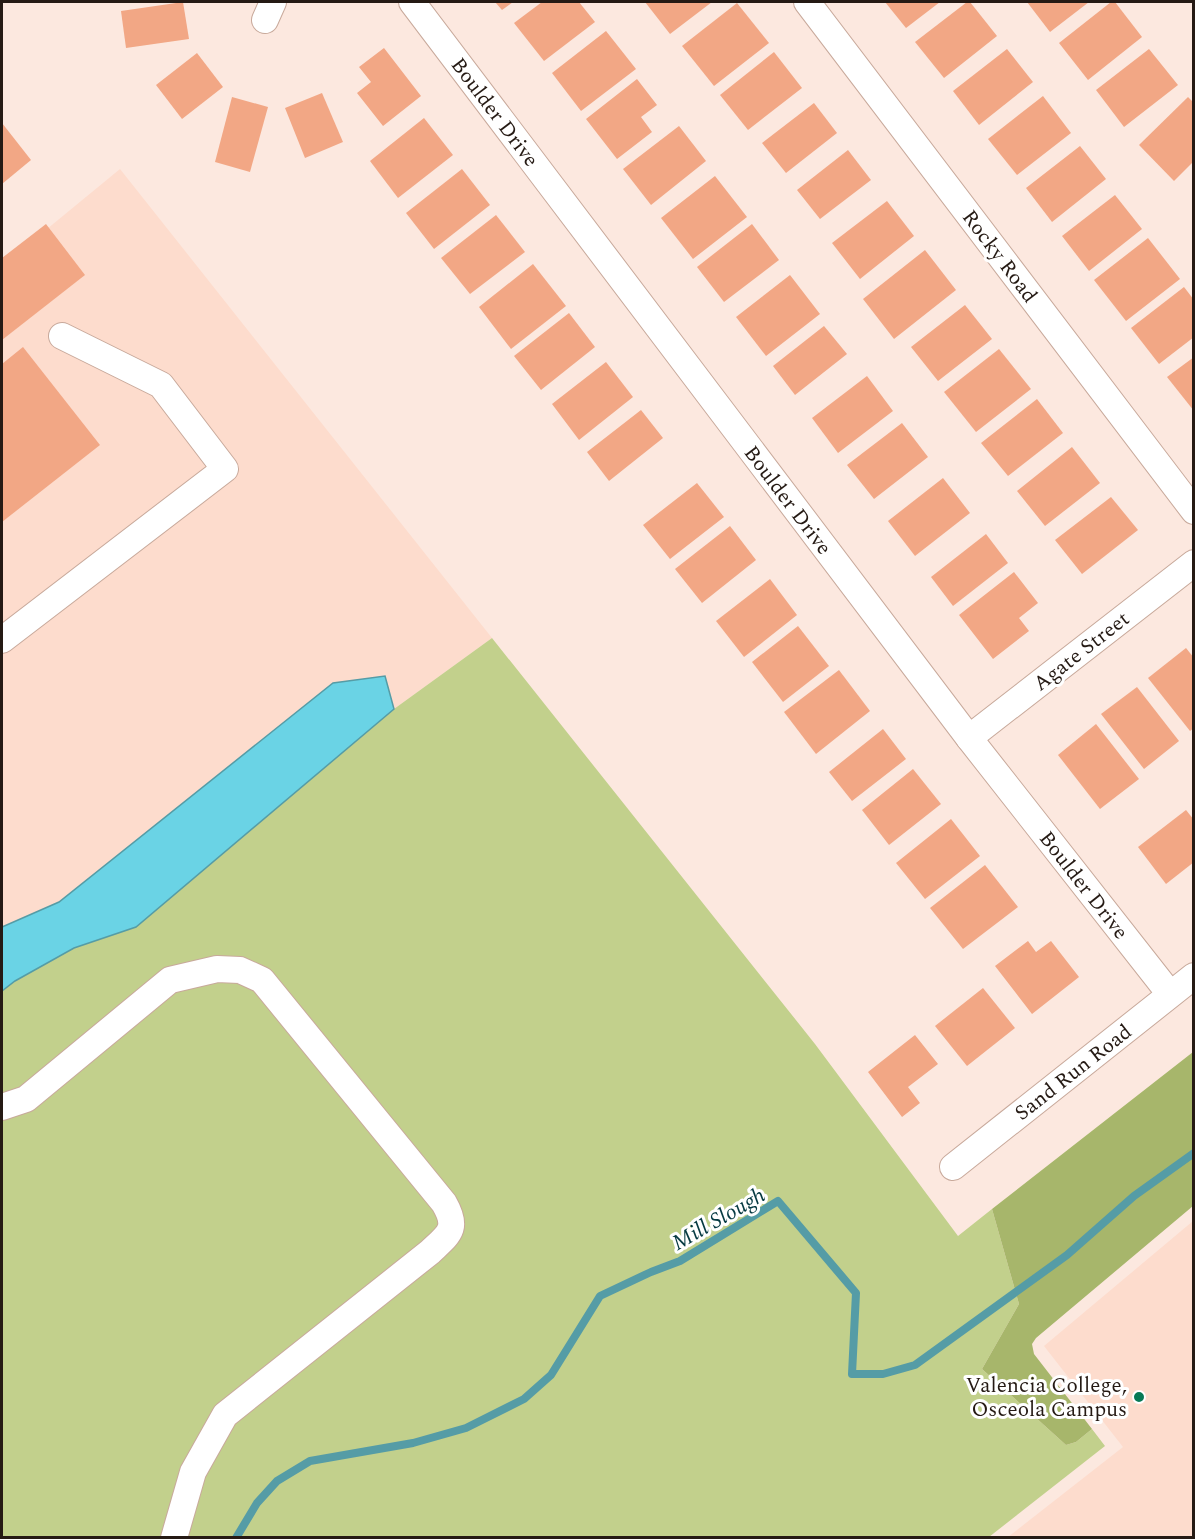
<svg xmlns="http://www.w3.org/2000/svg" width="1195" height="1539" viewBox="0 0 1195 1539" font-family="Spectral,serif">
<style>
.built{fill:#fddccd}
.green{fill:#c2d08c}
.forest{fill:#a7b66b}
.water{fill:#6ad3e5;stroke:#559ca6;stroke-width:1.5}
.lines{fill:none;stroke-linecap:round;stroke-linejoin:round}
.stream{stroke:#559ca6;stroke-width:8}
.building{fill:#f2a785}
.minor-casing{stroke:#c8a99b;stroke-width:28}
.minor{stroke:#fff;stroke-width:26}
.poi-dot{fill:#077a56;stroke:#fff;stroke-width:2}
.labels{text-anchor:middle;stroke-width:6;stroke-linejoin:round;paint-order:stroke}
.street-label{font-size:21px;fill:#251a14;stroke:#fff}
.poi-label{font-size:21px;fill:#251a14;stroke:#fff;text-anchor:end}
.water-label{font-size:22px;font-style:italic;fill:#063a42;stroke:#fff}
</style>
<rect width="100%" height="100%" fill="#fce8df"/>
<g class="built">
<polygon points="120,169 492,638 394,709 385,676 59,902 2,927 2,266"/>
<polygon points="1193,1221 1193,1537 1008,1537 1123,1447 1044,1346"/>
</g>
<polygon class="green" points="492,638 815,1044 958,1236 992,1209 1019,1304 982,1369 1066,1445 1076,1442 1092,1429 1105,1446 989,1537 2,1538 2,991 15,981 74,948 136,927 394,709"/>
<polygon class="forest" points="1193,1052 1193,1206 1036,1338 1032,1344 1034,1354 1092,1429 1076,1442 1066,1445 982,1369 1019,1304 992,1209"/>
<polygon class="water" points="385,676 394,709 136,927 74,948 15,981 2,991 2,927 59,902 333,683"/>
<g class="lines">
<polyline class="stream" points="236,1538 257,1503 277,1481 310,1461 413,1443 466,1428 524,1399 551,1375 600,1296 651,1272 680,1261 778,1201 856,1293 852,1374 883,1374 915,1365 1067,1255 1134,1196 1194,1153"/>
</g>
<g class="building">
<polygon points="183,2 189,39 126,48 121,11"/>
<polygon points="495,2 513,2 502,10"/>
<polygon points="542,2 579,2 595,22 544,61 514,23"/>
<polygon points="645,2 712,2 670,34"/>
<polygon points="885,2 940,2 906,28"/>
<polygon points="967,2 970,2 997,36 944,78 915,42"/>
<polygon points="1027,2 1089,2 1050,32"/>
<polygon points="1111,2 1115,2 1142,37 1088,80 1059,43"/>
<polygon points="737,3 769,43 714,86 682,46"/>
<polygon points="606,31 636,69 581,111 552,73"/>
<polygon points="384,48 421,96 383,126 357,93 371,82 359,67"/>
<polygon points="1007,49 1033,82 979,125 953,91"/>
<polygon points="1149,49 1178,85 1124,127 1096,90"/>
<polygon points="774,52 802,88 748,130 720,95"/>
<polygon points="197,53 223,87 182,119 156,85"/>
<polygon points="637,79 657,105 641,117 652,132 617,159 586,119"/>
<polygon points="322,93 343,142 305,158 285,108"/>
<polygon points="1043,96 1071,133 1017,175 988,139"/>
<polygon points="232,97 268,107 250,172 215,162"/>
<polygon points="1188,97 1194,103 1194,161 1174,181 1139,145"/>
<polygon points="814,103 837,133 786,173 762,143"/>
<polygon points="424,118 453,155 398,198 370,161"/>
<polygon points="2,123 31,160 2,184"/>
<polygon points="679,126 706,161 651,205 623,169"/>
<polygon points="1080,146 1106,179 1052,222 1026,188"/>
<polygon points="848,150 871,180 820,219 797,190"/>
<polygon points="462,169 490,205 434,249 406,213"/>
<polygon points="715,176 747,217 693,259 661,218"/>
<polygon points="1115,195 1142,229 1089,271 1062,236"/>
<polygon points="887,201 914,236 860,279 832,243"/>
<polygon points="496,215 525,252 470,294 441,258"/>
<polygon points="46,224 85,275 2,340 2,258"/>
<polygon points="752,224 779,260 724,302 697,267"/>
<polygon points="1148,238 1180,279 1126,321 1094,280"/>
<polygon points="925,250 956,290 894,339 863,299"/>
<polygon points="533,264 566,306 511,349 479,307"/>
<polygon points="790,275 820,314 766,356 736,317"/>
<polygon points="1184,287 1194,300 1194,337 1159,364 1131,328"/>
<polygon points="965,305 992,339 938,381 911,347"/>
<polygon points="569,313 595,347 541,390 514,356"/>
<polygon points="824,326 847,354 795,395 773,366"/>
<polygon points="23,347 100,445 2,522 2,364"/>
<polygon points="999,349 1031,389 976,432 944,392"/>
<polygon points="1194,357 1194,411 1167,377"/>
<polygon points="606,362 633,397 579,440 552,404"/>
<polygon points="867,376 893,411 838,453 812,418"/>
<polygon points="1037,399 1063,433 1008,476 981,443"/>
<polygon points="641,410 663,438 609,481 587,452"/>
<polygon points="902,423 928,457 874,499 847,465"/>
<polygon points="1072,447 1100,483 1045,526 1017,491"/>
<polygon points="943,478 970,513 915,556 888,521"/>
<polygon points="697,483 724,517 670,559 643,525"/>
<polygon points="1111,497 1138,530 1082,574 1055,540"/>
<polygon points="730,526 756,560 702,603 675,569"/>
<polygon points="986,534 1008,563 953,606 931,577"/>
<polygon points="1014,572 1038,603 1019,618 1029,631 993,659 959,615"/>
<polygon points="770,579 797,615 744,657 716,621"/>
<polygon points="798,626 829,666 783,702 752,662"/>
<polygon points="1186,648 1194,658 1194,728 1190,731 1148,678"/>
<polygon points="839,670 870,711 816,754 784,712"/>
<polygon points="1137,687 1179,741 1144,769 1101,714"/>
<polygon points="1096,724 1139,779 1100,809 1058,755"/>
<polygon points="883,729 906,759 852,801 829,772"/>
<polygon points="913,769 941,804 889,845 862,810"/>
<polygon points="1186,810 1194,820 1194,862 1166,884 1138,847"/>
<polygon points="951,819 980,856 925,899 896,863"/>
<polygon points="985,865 1018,907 963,949 930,908"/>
<polygon points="1028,941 1036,952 1051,941 1079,977 1032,1014 995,966"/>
<polygon points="983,988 1015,1028 967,1066 935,1026"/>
<polygon points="915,1035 938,1064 908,1087 920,1103 902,1117 868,1072"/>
</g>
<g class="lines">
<g class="minor-casing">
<g id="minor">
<polyline points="412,2 969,738 1170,994"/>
<polyline points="807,2 1194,511"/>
<polyline points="265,20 273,2"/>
<polyline points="2,640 225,469 161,385 62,336"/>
<polyline points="969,738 1194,563"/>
<path d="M2 1107 26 1099 170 980 217 969 240 970 262 980 444 1203C459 1229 449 1234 430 1252L225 1415 193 1472 174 1538"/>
<polyline points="953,1167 1194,976"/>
</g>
</g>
<use href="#minor" class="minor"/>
</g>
<circle class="poi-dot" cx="1139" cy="1397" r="6"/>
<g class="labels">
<g class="street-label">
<text transform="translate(495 112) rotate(53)" y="7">Boulder Drive</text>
<text transform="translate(1000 256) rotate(53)" y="7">Rocky Road</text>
<text transform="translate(788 500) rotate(53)" y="7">Boulder Drive</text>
<text transform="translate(1081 651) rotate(-38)" y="7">Agate Street</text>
<text transform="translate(1084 885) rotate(52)" y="7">Boulder Drive</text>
<text transform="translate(1073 1072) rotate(-38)" y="7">Sand Run Road</text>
</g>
<g class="poi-label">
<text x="1127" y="1392">Valencia College,<tspan x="1127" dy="24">Osceola Campus</tspan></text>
</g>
<g class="water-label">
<text transform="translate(718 1218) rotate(-30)" y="8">Mill Slough</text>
</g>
</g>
<rect width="1195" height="1539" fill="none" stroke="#251a14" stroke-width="6"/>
</svg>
